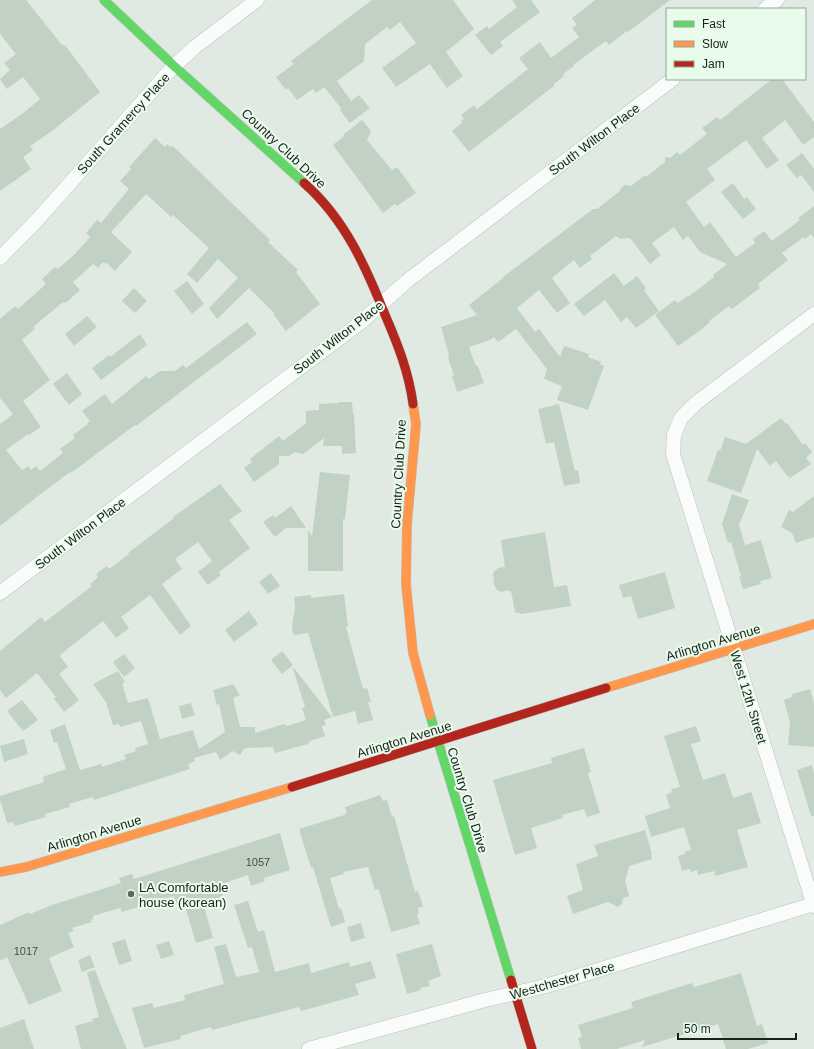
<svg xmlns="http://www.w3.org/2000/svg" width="814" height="1049" viewBox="0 0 814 1049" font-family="Arial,sans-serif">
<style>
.building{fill:#c1d2c4}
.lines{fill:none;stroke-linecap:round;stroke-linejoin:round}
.street-casing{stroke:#bbc2bc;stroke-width:15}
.fast-casing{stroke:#bbc2bc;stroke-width:10}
.slow-casing{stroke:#bbc2bc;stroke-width:10}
.jam-casing{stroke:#bbc2bc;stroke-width:10}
.street{stroke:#fafcfb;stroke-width:14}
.fast{stroke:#63d668;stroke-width:9}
.slow{stroke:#ff974d;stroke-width:9}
.jam{stroke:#b3261e;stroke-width:9}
.poi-dot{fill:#5f6761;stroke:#e9fcec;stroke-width:1.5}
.labels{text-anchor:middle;stroke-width:4;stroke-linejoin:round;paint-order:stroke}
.number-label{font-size:11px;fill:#444c45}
.street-label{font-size:13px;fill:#1a201b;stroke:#e9fcec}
.poi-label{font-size:13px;fill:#1a201b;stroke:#e9fcec;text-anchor:start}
</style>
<rect width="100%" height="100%" fill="#e0eae2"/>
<g class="building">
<polygon points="0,0 26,0 62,45 63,44 68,49 100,92 52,131 30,146 33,150 23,157 31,169 0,191 0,129 22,114 40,99 23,77 7,89 0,79 10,70 4,63 16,54 0,34"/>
<polygon points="372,0 453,0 474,29 446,52 463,76 447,88 430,64 396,87 382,68 416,43 400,22 390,30 387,27 365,44 364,61 337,81 351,101 359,95 370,108 350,123 340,110 341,108 324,87 316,93 313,89 297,100 288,88 286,90 276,77 294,64 291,61"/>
<polygon points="512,0 531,0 540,12 500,42 503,46 491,55 475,35 487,26 489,29 517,7"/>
<polygon points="595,0 670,0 628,32 627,31 609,45 606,41 573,65 574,66 563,74 564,76 554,84 554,86 469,152 452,131 462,123 461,121 464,119 461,115 474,105 477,109 528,69 519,58 540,42 551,58 579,37 572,28 577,25 572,18"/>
<polygon points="772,79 782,79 814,122 814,137 803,145 785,120 762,138 779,160 767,169 746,140 707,169 715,180 686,202 704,227 710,222 736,257 755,243 753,239 764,231 772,241 800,220 798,218 814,206 814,238 811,234 805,239 804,237 782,253 788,260 758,284 760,288 732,309 729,306 709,321 710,322 701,330 678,346 655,315 675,300 678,303 687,296 688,297 714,277 713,275 727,264 700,252 688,236 683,240 674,227 652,243 661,255 650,264 630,238 620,239 616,236 590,256 592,259 580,268 574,260 552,278 570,303 557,313 539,290 517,308 535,332 539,329 560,357 564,346 589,354 588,357 601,362 600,364 604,366 588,410 557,400 562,386 544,379 547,369 516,329 498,342 494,337 490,340 469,347 475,364 478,367 484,383 457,392 452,376 454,375 448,358 449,355 441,327 477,315 469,305 503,278 503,277 593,209 597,209 620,191 621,188 625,185 631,186 645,175 646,177 665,162 665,157 670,158 677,152 680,155 707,134 702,128 717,117 720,120"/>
<polygon points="362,120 371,131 367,140 392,170 397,167 416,193 397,206 395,204 383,213 333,145 344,136 343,135"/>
<polygon points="155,138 165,147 167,144 170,147 172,146 175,148 270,240 268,242 298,270 296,272 320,304 286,331 274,315 275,314 249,288 217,319 209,308 238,278 218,259 197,283 187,274 209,248 173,215 171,217 146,194 111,232 132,252 115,271 106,262 105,264 103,262 98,268 93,264 73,282 80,290 68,301 64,303 63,302 33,327 35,329 22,340 50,380 23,401 41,427 29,435 28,434 6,450 22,470 28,466 31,470 36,466 40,471 63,453 60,449 75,438 73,435 88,424 87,423 90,421 82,411 105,394 112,404 146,376 149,379 160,371 175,371 183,365 186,368 247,322 257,334 136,426 135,425 71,473 70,472 42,493 0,526 0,424 13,414 0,398 0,319 15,306 18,309 46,284 42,279 55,267 58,269 75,254 90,237 86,233 96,221 98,220 101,223 129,189 120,181 131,169 129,167"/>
<polygon points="802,153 814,169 814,192 801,175 797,178 786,165"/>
<polygon points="733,183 744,199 747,197 756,209 743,219 721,192"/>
<polygon points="614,273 624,286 637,276 646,288 644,290 659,311 636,328 627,317 621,322 605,300 584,316 574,304"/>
<polygon points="187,281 204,304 192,314 174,291"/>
<polygon points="134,288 147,301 135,313 122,301"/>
<polygon points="87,316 97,327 74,346 65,334"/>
<polygon points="140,334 147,345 101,380 92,368 109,355 110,357"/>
<polygon points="67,373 82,394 69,405 53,384"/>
<polygon points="339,402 352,402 353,414 354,414 356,453 342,454 342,446 323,446 324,438 303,454 295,452 289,456 279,456 279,464 254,482 244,468 252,462 250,459 279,436 283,441 306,423 306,411 319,410 319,404 339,403"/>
<polygon points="559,404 575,471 578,470 580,483 564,486 554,442 546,444 538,409"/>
<polygon points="781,418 786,424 787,423 803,445 805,443 812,452 806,458 811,464 790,478 789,476 788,477 776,461 770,466 757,449 741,493 707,481 718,450 720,451 725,437 746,444"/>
<polygon points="320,472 350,475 345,519 343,519 343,571 308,571 308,530 312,536"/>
<polygon points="220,484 242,511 229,520 250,548 219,572 221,575 208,585 198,572 212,561 198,542 175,559 182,569 162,584 191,626 180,635 150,595 121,617 129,628 116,638 103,621 61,654 60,656 68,667 59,674 79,700 64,712 54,699 56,697 37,673 6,698 0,690 0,651 41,617 45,622 92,586 90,584 98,577 96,574 107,566 109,569 129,554 128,553 174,518 173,517"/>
<polygon points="732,494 749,500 739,525 745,545 761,540 772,578 760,581 761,584 743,589 739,577 741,576 731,542 728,543 722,524"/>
<polygon points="814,496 814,537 796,543 792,533 781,527 789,510 793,512"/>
<polygon points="291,506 306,528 286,528 275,537 263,522 273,515 275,518"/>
<polygon points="545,532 554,587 567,585 571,606 522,614 515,612 511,591 509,592 508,590 501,592 497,590 494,584 493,573 498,568 505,567 501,540"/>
<polygon points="665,572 675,608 638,619 631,596 623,598 619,585"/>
<polygon points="271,573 280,586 268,594 259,582"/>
<polygon points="344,594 348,627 346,627 363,689 367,688 371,702 368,702 373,720 358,724 355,711 333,717 308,633 294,635 292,629 293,619 295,608 294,597 311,595 311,598"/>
<polygon points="249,611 258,624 234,642 225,630"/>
<polygon points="282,651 293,665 282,674 271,660"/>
<polygon points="124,654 135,668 124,677 113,662"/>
<polygon points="294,668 332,717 324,720 326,725 322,726 325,736 310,741 308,744 275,753 273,747 245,748 240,755 233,751 220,760 216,752 194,758 195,761 188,764 190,769 94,800 93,797 69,804 70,807 45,814 46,817 25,823 15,826 13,822 7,823 0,800 0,796 44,782 43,777 45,776 66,769 57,742 54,743 50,730 65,724 80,770 101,764 102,767 126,759 124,755 136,751 135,748 148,744 141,721 120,727 119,724 113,725 106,702 93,684 118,671 125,682 122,684 128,703 148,698 160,739 193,730 199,749 225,732 219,704 217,705 213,690 227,686 233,684 240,695 233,698 240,727 255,727 255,733 284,724 287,726 306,720 302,708 305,707 293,669"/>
<polygon points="810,689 814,702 814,747 788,745 790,722 784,700 792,697 792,694"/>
<polygon points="22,700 38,720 23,731 7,711"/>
<polygon points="191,703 195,715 182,719 179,706"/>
<polygon points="696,726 701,741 691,744 703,780 725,773 733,798 751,792 752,794 761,823 737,830 748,867 715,876 714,871 698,875 697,870 691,872 690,869 682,871 678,856 685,854 684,852 691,850 684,827 651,837 645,816 670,808 666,795 672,792 671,789 680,787 664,736"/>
<polygon points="24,739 28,754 4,762 0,746"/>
<polygon points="584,748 591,772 588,773 600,813 587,817 584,809 562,815 563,818 531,828 537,848 515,855 493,780 552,763 551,758"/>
<polygon points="812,765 814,774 814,816 811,816 797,770"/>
<polygon points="380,795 383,801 387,800 392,817 394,816 415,892 418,891 423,906 418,908 419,913 417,914 420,924 391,932 379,890 378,889 375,890 368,867 343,872 344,874 330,878 339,909 341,908 345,922 331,927 313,867 311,868 299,829 344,815 347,813 345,807"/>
<polygon points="645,830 652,854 651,855 652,859 629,866 627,875 625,881 629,896 623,898 622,904 618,907 608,902 573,914 567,896 583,890 576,864 598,856 594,845"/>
<polygon points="280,833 290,870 264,878 265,881 251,886 248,875 219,885 223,897 203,903 213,938 196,943 184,903 177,905 174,896 122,912 120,908 93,916 93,919 91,920 92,922 72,928 74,931 68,933 74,947 49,958 62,991 29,1005 7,957 0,961 0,925 29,912 30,914 52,905 121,883 119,878 132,874 134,879"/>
<polygon points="248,901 258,932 264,930 275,972 309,963 311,973 349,962 350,967 371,961 376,978 355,984 359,995 301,1011 299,1007 212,1030 211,1027 180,1036 181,1039 144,1048 132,1008 152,1003 154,1008 185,1000 184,995 224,984 214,947 226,944 236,977 259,972 252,947 248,948 234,905"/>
<polygon points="361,923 365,938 351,942 347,927"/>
<polygon points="125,939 132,961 119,965 112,943"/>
<polygon points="169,941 174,955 161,959 156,945"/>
<polygon points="432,944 441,976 428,981 430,986 420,988 421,990 407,994 396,954"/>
<polygon points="90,955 95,967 82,972 78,960"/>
<polygon points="95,970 112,1013 127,1049 81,1049 75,1026 93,1021 92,1019 99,1017 87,972"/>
<polygon points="741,973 757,1026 762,1024 768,1043 748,1049 726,1049 718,1024 642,1047 645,1040 617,1049 581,1049 578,1038 582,1037 578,1025 633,1008 631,1002 692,983 694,987"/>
<polygon points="24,1019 34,1049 0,1049 0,1028"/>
</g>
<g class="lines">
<g class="street-casing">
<g id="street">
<polyline points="765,9 777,0"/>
<polyline points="0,258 39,218 174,66 195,47 257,0"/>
<polyline points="814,314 696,403 681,418 674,435 673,454 814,906"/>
<polyline points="0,593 360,323 407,281 673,79"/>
<polyline points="309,1049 485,1000 546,986 814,904"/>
</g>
</g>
<g class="fast-casing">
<g id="fast">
<polyline points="104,0 174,66 304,183"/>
<polyline points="430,715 511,980"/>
</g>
</g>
<g class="slow-casing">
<g id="slow">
<polyline points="413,404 416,424 407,524 406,584 413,653 430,715"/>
<polyline points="606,688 814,624"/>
<polyline points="0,872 26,867 292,787"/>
</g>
</g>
<g class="jam-casing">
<g id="jam">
<path d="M304 183C345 219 366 267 386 317 398 345 409 373 413 404"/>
<polyline points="292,787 606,688"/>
<polyline points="511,980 532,1049"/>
</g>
</g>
<use href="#street" class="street"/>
<use href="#fast" class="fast"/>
<use href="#slow" class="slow"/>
<use href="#jam" class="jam"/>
</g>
<circle class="poi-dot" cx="131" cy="894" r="4"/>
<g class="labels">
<g class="number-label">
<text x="258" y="866">1057</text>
<text x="26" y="955">1017</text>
</g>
<g class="street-label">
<text transform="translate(123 123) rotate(-48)" y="5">South Gramercy Place</text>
<text transform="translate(594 139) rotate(-37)" y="5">South Wilton Place</text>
<text transform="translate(284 148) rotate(43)" y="5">Country Club Drive</text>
<text transform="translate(338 337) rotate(-38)" y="5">South Wilton Place</text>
<text transform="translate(398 474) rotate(-87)" y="5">Country Club Drive</text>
<text transform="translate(80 533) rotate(-37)" y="5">South Wilton Place</text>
<text transform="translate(713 642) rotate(-17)" y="5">Arlington Avenue</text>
<text transform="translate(749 697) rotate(73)" y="5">West 12th Street</text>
<text transform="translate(404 739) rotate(-17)" y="5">Arlington Avenue</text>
<text transform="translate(468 800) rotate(73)" y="5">Country Club Drive</text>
<text transform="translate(94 833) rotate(-17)" y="5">Arlington Avenue</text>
<text transform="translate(562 980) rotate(-16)" y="5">Westchester Place</text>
</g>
<g class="poi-label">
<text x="139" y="892">LA Comfortable<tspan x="139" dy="15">house (korean)</tspan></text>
</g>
</g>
<rect x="666" y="8" width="140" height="72" fill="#e9fcec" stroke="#96a498"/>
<rect x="674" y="21" width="20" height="6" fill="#63d668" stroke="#96a498"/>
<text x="702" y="28" font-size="12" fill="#1a201b">Fast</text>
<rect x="674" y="41" width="20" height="6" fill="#ff974d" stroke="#96a498"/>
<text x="702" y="48" font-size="12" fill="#1a201b">Slow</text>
<rect x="674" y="61" width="20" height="6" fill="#b3261e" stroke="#96a498"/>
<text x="702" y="68" font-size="12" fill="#1a201b">Jam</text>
<path d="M678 1033v6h118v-6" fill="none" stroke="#1a201b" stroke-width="2"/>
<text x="684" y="1033" font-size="12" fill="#1a201b" stroke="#e9fcec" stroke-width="3" paint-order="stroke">50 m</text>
</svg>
